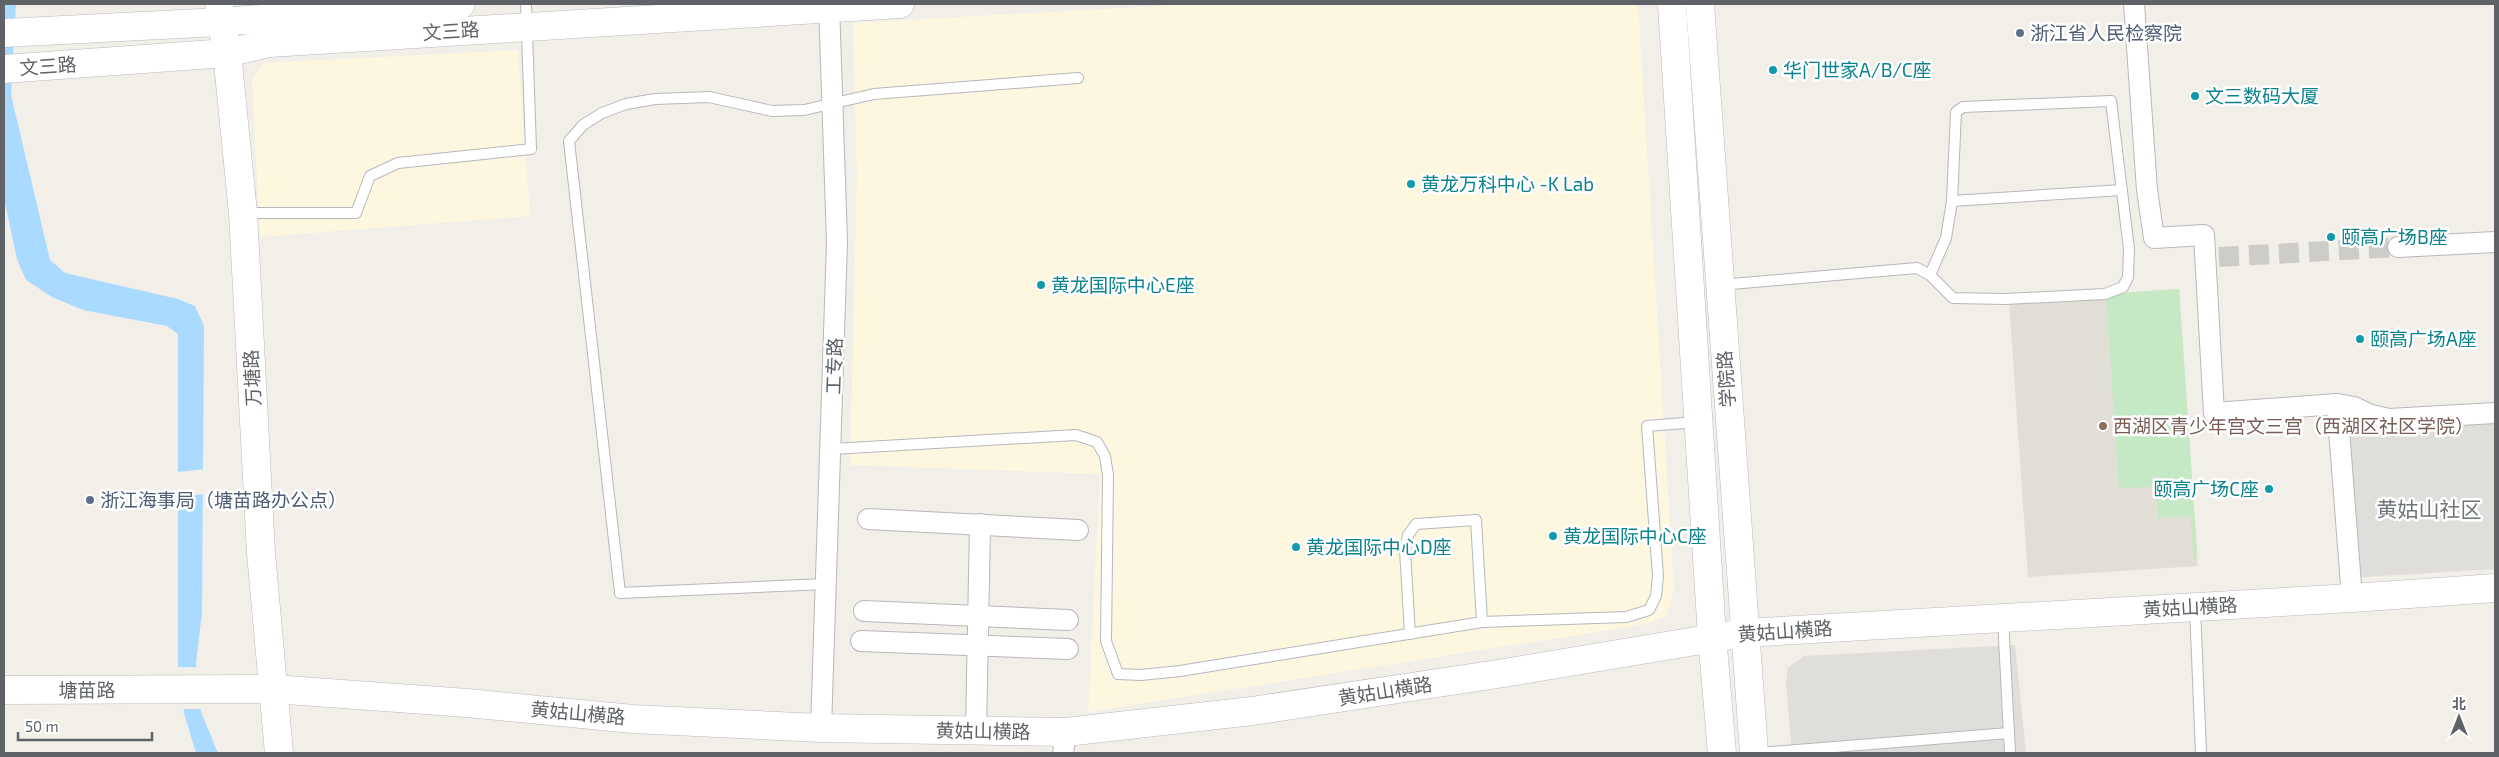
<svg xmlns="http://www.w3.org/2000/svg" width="2499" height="757" viewBox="0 0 2499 757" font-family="'Exo 2','Noto Sans SC',sans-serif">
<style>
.commercial{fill:#fef7e0}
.industrial{fill:#e0deda}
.education{fill:#e1ded6}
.green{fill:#c5e8c5}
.water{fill:#aadaff}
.pier{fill:#f1efe8}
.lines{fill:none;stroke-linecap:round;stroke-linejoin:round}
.street-tunnel{stroke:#ccccc8;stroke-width:20;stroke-dasharray:20 10;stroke-linecap:butt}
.lane-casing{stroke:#b5b8bc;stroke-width:12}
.street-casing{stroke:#b5b8bc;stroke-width:22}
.secondary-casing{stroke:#b6babf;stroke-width:29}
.lane{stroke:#fff;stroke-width:10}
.street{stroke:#fff;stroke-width:20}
.secondary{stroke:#fff;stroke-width:28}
.service-dot{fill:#5c6f8a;stroke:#fff;stroke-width:2}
.culture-dot{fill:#0f9aa8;stroke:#fff;stroke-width:2}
.education-dot{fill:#8d6e63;stroke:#fff;stroke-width:2}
.labels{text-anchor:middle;stroke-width:5;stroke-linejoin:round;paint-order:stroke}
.street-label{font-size:19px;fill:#5f6368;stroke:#fff}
.service-label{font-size:19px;fill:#4e5e75;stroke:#fff;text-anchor:start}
.culture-label{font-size:19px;fill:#0d838f;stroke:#fff;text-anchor:start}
.education-label{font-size:19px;fill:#785e54;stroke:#fff;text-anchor:start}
.quarter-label{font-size:21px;fill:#70757a;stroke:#fff}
</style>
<rect width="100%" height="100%" fill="#f1efe8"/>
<g class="commercial">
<polygon points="1195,4 1638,4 1674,589 1667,616 1641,625 1088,712 1100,474 850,465 857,174 853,23"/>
<polygon points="518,50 530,216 260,237 252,81 264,63"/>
</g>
<g class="industrial">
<polygon points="2495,419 2495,569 2350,578 2341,428"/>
<polygon points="2015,645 2026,753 1792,753 1786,683 1788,668 1804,656"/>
</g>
<polygon class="education" points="2179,289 2198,566 2028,577 2009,301"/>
<polygon class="green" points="2179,289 2197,551 2194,564 2190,516 2158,518 2155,486 2119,489 2106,294"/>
<polygon class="water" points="4,4 16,4 11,95 50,260 65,273 178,299 195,306 204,326 202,612 196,663 201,712 218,753 196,753 184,713 178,666 178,334 167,326 83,310 52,297 26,280 17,259 4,198"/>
<g class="pier">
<polygon points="206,469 206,494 177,497 177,472"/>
<polygon points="176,667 199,667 203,709 181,709"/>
</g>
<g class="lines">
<polyline class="street-tunnel" points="2219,257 2398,247"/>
<g class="lane-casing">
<g id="lane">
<polyline points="1952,201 2122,190"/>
<polyline points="243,213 356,213 370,176 398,163 531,149 526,4"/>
<polyline points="1720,285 1917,268 1930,275 1953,298 2005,299 2105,294 2123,287 2128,277 2129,249 2111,101 1963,107 1956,112 1952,201 1946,238 1930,275"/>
<polyline points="832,449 1076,435 1097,442 1105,456 1108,475 1106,641 1118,674 1141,675 1180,671 1482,622 1626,617 1649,610 1656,596 1658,576 1647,426 1697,422"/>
<polyline points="825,584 620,593 569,141 583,125 602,113 626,104 655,99 709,97 772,111 804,110 874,94 1078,78"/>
<polyline points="2195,607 2201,753"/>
<polyline points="2003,619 2010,753"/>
<polyline points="1410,634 1405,550 1408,535 1416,524 1476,520 1482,622"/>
<polyline points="1759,753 2009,733"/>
</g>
</g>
<g class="street-casing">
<g id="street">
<polyline points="2134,4 2147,190 2154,238 2204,235 2214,413 2337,404 2354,407 2371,415 2389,419 2495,413"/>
<polyline points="2398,247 2495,242"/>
<polyline points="2337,404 2352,598"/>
<polyline points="868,519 1078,530"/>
<polyline points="864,611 1068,620"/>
<polyline points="861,641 1068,649"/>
<polyline points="821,728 837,242 829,4"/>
<polyline points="976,732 980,524"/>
<polyline points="1063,753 1066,732"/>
</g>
</g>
<g class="secondary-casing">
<g id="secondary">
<polyline points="219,4 227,53 243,213 261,553 279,753"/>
<polyline points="1672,4 1712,636 1722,753"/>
<polyline points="1700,4 1754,753"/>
<polyline points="4,33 220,22 461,4"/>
<polyline points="4,69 227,53 269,43 900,4"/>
<polyline points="4,690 273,689 467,703 633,719 821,728 1066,732 1252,711 1504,673 1744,633 2352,598 2495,588"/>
</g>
</g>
<use href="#lane" class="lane"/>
<use href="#street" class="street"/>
<use href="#secondary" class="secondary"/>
</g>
<g class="service-dot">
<circle cx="2020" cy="33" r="5"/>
<circle cx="90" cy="500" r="5"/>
</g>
<g class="culture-dot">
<circle cx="1773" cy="70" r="5"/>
<circle cx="2195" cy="96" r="5"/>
<circle cx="1411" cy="184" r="5"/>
<circle cx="2331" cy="237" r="5"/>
<circle cx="1041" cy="285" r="5"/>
<circle cx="2360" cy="339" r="5"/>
<circle cx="2269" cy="489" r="5"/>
<circle cx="1553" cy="536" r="5"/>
<circle cx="1296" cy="547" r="5"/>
</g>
<circle class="education-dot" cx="2103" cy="426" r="5"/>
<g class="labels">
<g class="street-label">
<text transform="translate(451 31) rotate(-4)" y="7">文三路</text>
<text transform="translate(48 66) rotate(-4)" y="7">文三路</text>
<text transform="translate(834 366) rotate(-88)" y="7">工专路</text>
<text transform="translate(252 378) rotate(-93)" y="7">万塘路</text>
<text transform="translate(1726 379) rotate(-94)" y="7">学院路</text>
<text transform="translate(2190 607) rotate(-3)" y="7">黄姑山横路</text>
<text transform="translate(1785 631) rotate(-4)" y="7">黄姑山横路</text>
<text x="87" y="697">塘苗路</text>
<text transform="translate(1385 691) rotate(-9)" y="7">黄姑山横路</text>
<text transform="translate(578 713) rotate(5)" y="7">黄姑山横路</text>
<text transform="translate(983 731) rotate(1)" y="7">黄姑山横路</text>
</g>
<g class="service-label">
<text x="2030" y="40">浙江省人民检察院</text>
<text x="100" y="507">浙江海事局（塘苗路办公点）</text>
</g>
<g class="culture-label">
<text x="1783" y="77">华门世家A/B/C座</text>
<text x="2205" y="103">文三数码大厦</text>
<text x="1421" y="191">黄龙万科中心 -K Lab</text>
<text x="2341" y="244">颐高广场B座</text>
<text x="1051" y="292">黄龙国际中心E座</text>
<text x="2370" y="346">颐高广场A座</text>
<text x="2259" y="496" text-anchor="end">颐高广场C座</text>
<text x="1563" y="543">黄龙国际中心C座</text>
<text x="1306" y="554">黄龙国际中心D座</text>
</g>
<g class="education-label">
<text x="2113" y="433">西湖区青少年宫文三宫（西湖区社区学院）</text>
</g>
<g class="quarter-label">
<text x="2429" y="517">黄姑山社区</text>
</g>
</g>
<rect width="2499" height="757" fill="none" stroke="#5f6368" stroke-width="10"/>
<g transform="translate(2459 717)" stroke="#ffffff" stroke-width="4" paint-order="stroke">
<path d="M0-4L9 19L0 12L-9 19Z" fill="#5f6368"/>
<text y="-8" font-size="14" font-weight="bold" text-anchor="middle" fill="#5f6368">北</text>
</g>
<path d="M18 732v8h134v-8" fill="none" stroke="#5f6368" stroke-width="2.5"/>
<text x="25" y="732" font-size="15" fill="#5f6368" stroke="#ffffff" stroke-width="4" paint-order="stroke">50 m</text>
</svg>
